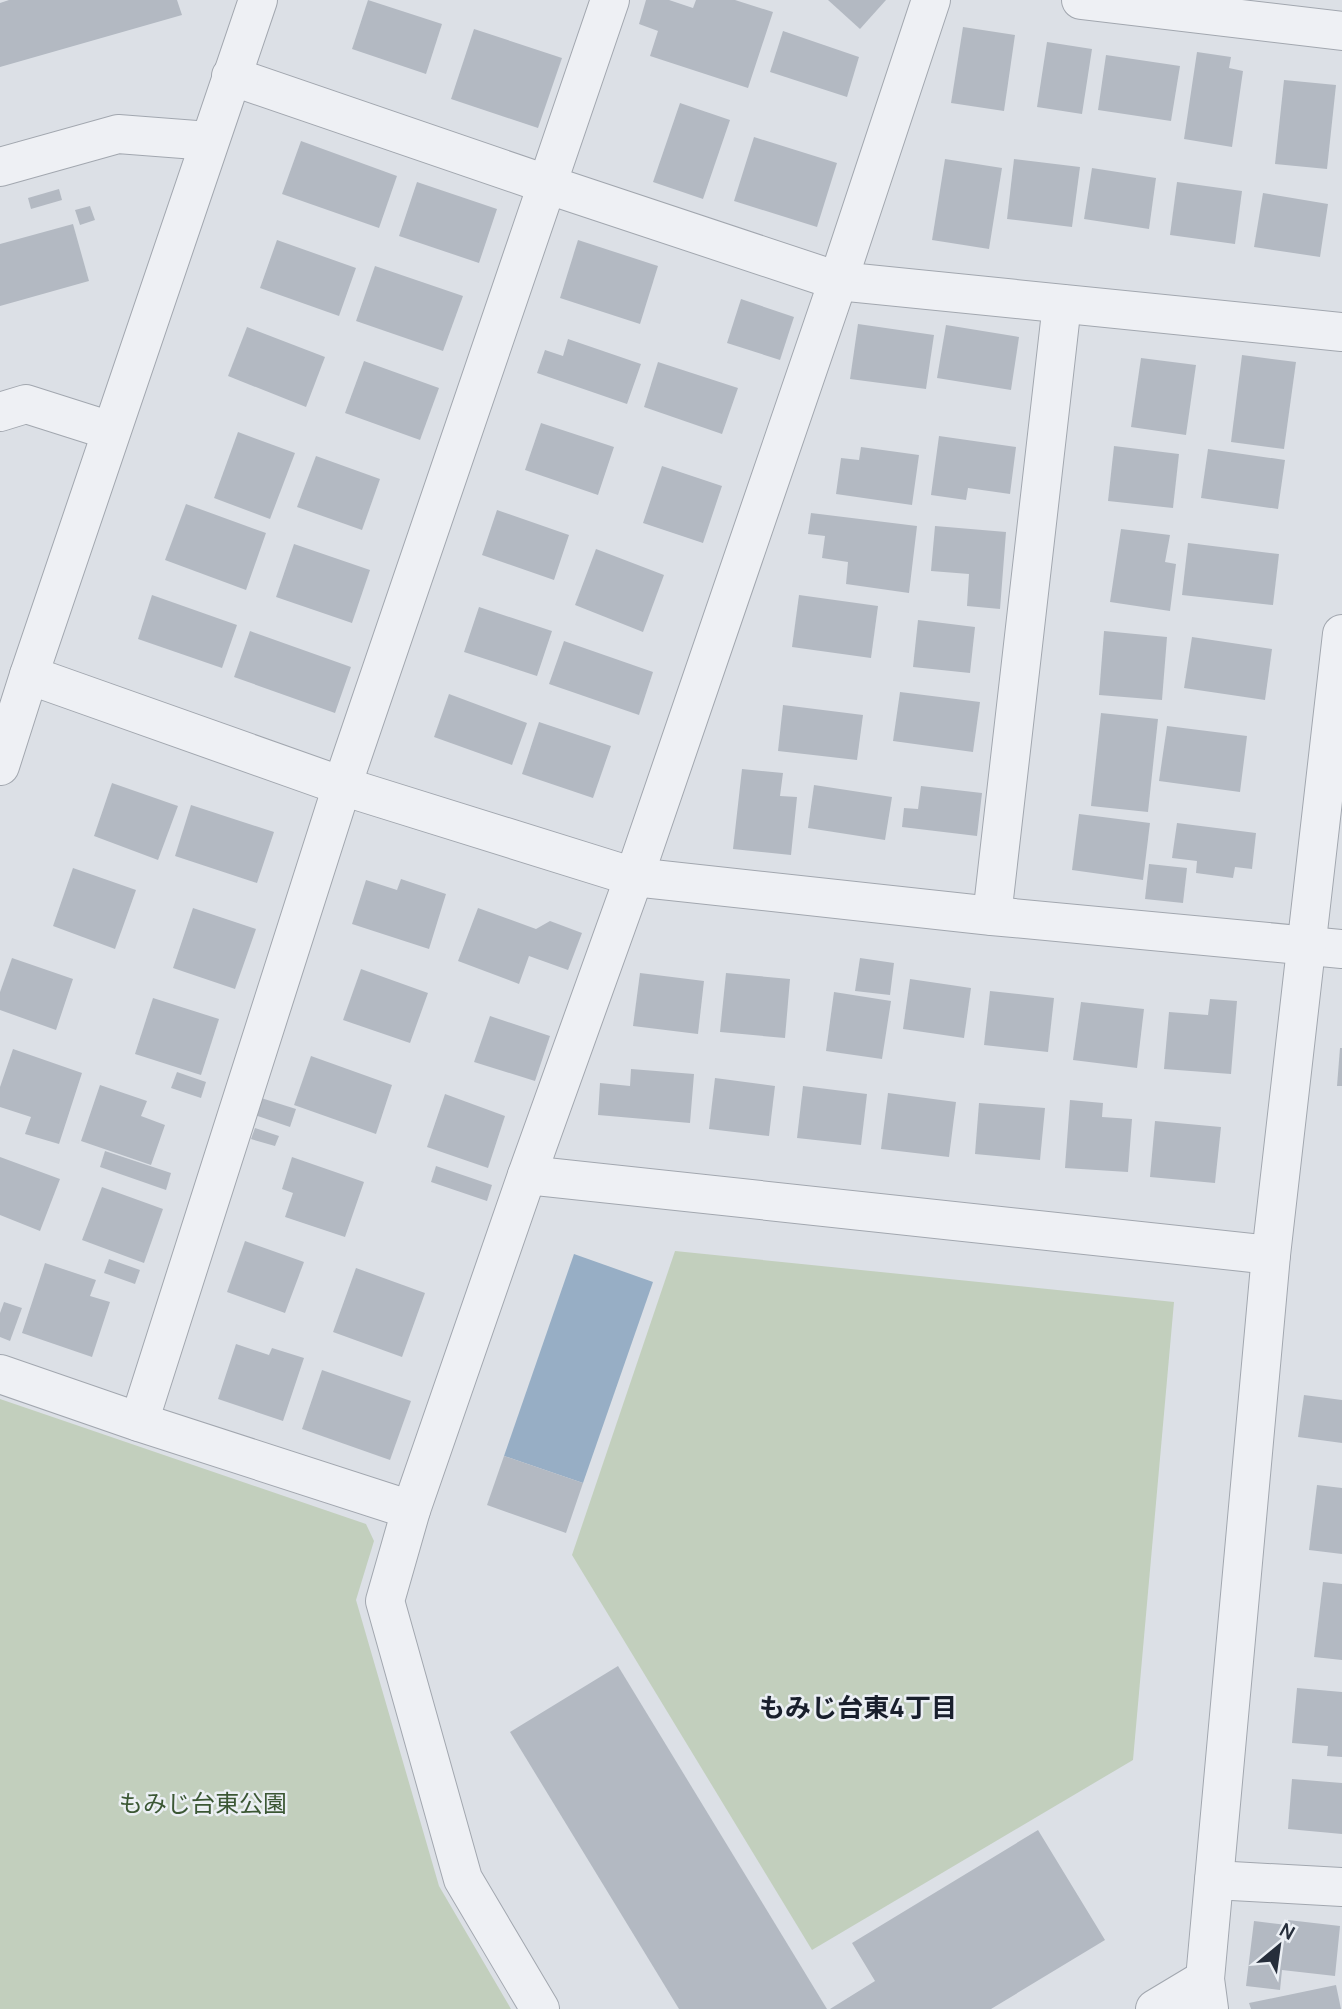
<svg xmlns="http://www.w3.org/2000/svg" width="1342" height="2009" viewBox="0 0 1342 2009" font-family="Manrope,'Noto Sans JP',sans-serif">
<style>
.green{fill:#c2cfbd}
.water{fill:#97aec5}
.building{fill:#b3b9c2}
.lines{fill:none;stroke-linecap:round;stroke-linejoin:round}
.minor-casing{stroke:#a2a7af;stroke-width:40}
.minor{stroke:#eef0f4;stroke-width:38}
.labels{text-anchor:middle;stroke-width:5;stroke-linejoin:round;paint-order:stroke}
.park-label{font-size:24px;fill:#3b5734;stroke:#ebeff4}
.neighbourhood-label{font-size:26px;font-weight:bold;fill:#191f2c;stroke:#ebeff4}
</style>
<rect width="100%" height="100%" fill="#dce0e6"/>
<g class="green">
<polygon points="675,1251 1174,1302 1133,1760 812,1950 572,1555"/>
<polygon points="0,1399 366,1524 374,1541 356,1600 439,1886 511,2009 0,2009"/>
</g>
<polygon class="water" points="574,1254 653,1282 583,1483 504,1456"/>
<g class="building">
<polygon points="9,0 177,0 182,15 0,67 0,3"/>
<polygon points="368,0 442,24 426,74 352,49"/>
<polygon points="646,0 669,0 693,8 696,0 735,0 773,12 748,88 650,56 658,31 639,24"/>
<polygon points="828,0 886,0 860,29"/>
<polygon points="963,27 1015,35 1004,111 951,103"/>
<polygon points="474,29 562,58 538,128 451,99"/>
<polygon points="783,31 859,57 847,97 770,72"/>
<polygon points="1047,42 1092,49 1082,114 1037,107"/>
<polygon points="1197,52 1231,57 1229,68 1243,71 1232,147 1184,139"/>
<polygon points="1106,55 1180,66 1171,121 1098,110"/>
<polygon points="1284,80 1336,85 1327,169 1275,164"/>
<polygon points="680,103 730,120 703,199 653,182"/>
<polygon points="754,137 837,163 817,227 734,201"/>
<polygon points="301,141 397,176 379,228 282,194"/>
<polygon points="945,159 1002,168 989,249 932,240"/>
<polygon points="1014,159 1080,167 1072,227 1007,219"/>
<polygon points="1092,168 1156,178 1149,229 1084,219"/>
<polygon points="417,182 497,209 479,263 399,236"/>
<polygon points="1177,182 1242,191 1235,244 1170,235"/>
<polygon points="59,189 62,200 31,209 28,198"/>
<polygon points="1263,193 1328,204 1320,257 1254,247"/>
<polygon points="90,206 95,220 80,225 75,210"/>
<polygon points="73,224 89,281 0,306 0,244"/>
<polygon points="277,240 356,268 339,316 260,288"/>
<polygon points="578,240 658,266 640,324 560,298"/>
<polygon points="375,266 463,296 443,351 356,321"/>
<polygon points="741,299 794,317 780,360 727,343"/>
<polygon points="858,324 934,335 926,389 850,379"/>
<polygon points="946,325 1019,337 1011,390 937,378"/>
<polygon points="247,327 325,357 306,407 228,376"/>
<polygon points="568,339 641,364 627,404 537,373 545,350 563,356"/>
<polygon points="1242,355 1296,362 1284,449 1231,442"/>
<polygon points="1141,358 1196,365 1186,435 1131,427"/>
<polygon points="364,361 439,388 420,440 345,413"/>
<polygon points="658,362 738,388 722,434 644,407"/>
<polygon points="541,423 614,447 598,495 525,470"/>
<polygon points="238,432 295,453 270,519 214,498"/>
<polygon points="939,436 1016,447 1010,494 968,488 966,500 931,495"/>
<polygon points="1114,446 1179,454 1173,508 1108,501"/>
<polygon points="861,447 919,455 912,505 836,494 841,458 859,460"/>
<polygon points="1208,449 1285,460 1278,509 1201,498"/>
<polygon points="316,456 380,479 362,530 297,507"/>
<polygon points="662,466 722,486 703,543 643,523"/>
<polygon points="186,504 266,533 246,590 165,560"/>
<polygon points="497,510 569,535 554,580 482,555"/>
<polygon points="811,513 917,526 909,593 846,584 848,562 822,558 825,536 808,534"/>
<polygon points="935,526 1006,532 1000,609 967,606 969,574 931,571"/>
<polygon points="1121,529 1170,535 1165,562 1176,564 1170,611 1110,602"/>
<polygon points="1188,543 1279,554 1273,605 1182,595"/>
<polygon points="294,544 370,570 352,623 276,597"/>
<polygon points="596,549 664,575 643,632 575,605"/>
<polygon points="152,595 237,625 222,668 138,639"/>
<polygon points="799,595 878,606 871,658 792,647"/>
<polygon points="479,607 552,631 537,676 464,652"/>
<polygon points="918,620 975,627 970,673 913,667"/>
<polygon points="250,631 351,667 335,713 234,677"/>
<polygon points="1104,631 1167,637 1162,700 1099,695"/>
<polygon points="1192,637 1272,649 1265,700 1184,688"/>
<polygon points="564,641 653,672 639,715 549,684"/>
<polygon points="900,692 980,702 973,752 893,741"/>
<polygon points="449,694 527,723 512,765 434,737"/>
<polygon points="783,705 863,715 857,760 778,751"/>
<polygon points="1101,713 1158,719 1148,812 1091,806"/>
<polygon points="539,722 611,746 593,798 522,774"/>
<polygon points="1167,726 1247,736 1240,792 1159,781"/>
<polygon points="742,769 783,773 780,796 797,797 791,855 733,849"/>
<polygon points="112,783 178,806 158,860 94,836"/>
<polygon points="814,785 892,797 885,840 808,828"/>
<polygon points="921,786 982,793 977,836 902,827 904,808 918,809"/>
<polygon points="191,805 274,832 257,883 175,856"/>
<polygon points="1079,814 1150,823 1143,880 1072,870"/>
<polygon points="1177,823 1256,833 1252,869 1235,867 1233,878 1196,873 1197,861 1172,858"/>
<polygon points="1149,864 1187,868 1183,903 1145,899"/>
<polygon points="73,868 136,890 115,949 53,926"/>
<polygon points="401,879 446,894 429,949 352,924 366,880 397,890"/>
<polygon points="193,908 256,929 235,989 173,968"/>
<polygon points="478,908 536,929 550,921 582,933 568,970 529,956 519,984 458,961"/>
<polygon points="12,958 73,979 56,1030 0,1010 0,992"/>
<polygon points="860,958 894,963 890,995 855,991"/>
<polygon points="361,969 428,993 410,1043 343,1020"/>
<polygon points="640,973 704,981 698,1034 633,1026"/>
<polygon points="726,973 790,979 785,1038 720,1032"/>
<polygon points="910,979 971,988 964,1038 903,1029"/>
<polygon points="990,991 1054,998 1048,1052 984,1045"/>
<polygon points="834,992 891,1001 882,1059 826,1051"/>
<polygon points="153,998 219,1019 201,1075 135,1054"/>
<polygon points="1210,999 1237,1001 1231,1074 1164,1069 1169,1012 1208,1015"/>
<polygon points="1081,1002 1144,1009 1137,1068 1073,1060"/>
<polygon points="490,1016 550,1036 535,1081 474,1062"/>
<polygon points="1340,1048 1342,1048 1342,1086 1337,1086"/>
<polygon points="13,1049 82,1073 59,1144 25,1134 31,1117 0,1107 0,1087"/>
<polygon points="311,1056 392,1085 376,1134 294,1105"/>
<polygon points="631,1069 694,1074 690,1123 598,1115 600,1083 630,1086"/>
<polygon points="177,1072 206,1082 201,1098 171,1088"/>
<polygon points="715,1078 775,1086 769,1136 709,1129"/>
<polygon points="100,1085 147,1101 141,1116 165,1125 151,1165 81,1141"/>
<polygon points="803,1086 867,1094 861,1145 797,1138"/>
<polygon points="888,1093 956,1102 949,1157 881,1149"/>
<polygon points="445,1094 505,1116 488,1168 427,1147"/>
<polygon points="258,1097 296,1109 290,1127 252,1114"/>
<polygon points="1070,1100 1103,1103 1102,1117 1132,1119 1128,1172 1065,1168"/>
<polygon points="979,1103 1045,1108 1040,1160 975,1154"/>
<polygon points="1155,1121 1221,1127 1215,1183 1150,1177"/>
<polygon points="255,1128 279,1136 275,1146 251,1139"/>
<polygon points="105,1151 171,1173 166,1190 100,1167"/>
<polygon points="0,1157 60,1179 40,1231 0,1215"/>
<polygon points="292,1157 364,1182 345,1237 285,1217 293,1193 282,1189"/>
<polygon points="436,1166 492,1185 487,1201 431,1182"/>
<polygon points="102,1187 163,1209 144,1263 82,1240"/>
<polygon points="245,1241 304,1262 285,1313 227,1292"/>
<polygon points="109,1259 140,1270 135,1284 104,1273"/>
<polygon points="45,1263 96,1280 90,1296 110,1302 92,1357 22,1333"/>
<polygon points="356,1268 425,1293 402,1357 333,1332"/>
<polygon points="4,1302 22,1308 10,1341 0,1337 0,1313"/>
<polygon points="236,1344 269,1355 272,1348 304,1358 283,1421 218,1399"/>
<polygon points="322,1370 411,1401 390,1460 302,1429"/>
<polygon points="1304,1395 1342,1400 1342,1443 1298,1437"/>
<polygon points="504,1456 583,1483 566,1533 487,1505"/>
<polygon points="1317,1485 1342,1488 1342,1554 1309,1550"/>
<polygon points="1323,1582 1342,1584 1342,1660 1314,1657"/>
<polygon points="618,1666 827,2009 679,2009 510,1732"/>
<polygon points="1297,1688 1342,1692 1342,1757 1327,1756 1328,1746 1292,1743"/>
<polygon points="1292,1779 1342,1783 1342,1834 1288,1829"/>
<polygon points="1038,1830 1105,1940 991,2009 830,2009 875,1981 852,1943"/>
<polygon points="1288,1920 1340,1926 1335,1976 1282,1970 1280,1990 1246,1986 1254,1921 1287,1925"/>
<polygon points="1336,1985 1341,2009 1251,2009 1249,2003"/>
</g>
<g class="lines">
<g class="minor-casing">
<g id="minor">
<polyline points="1081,0 1342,31"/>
<polyline points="231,76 546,184 838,281 1342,332"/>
<polyline points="0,167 118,134 209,141"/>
<polyline points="0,412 26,404 111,431"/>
<polyline points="29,675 342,786 634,877 992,916 1342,949"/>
<polyline points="0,766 29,675 258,0"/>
<polyline points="992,916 1062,304"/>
<polyline points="527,1175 1271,1255"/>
<polyline points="0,1374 139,1422 411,1510"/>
<polyline points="139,1422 342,786 610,0"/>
<polyline points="1214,1880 1342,1887"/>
<polyline points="540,2009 463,1879 385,1601 411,1510 527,1175 634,877 838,281 931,0"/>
<polyline points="1155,2009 1205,1979"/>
<polyline points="1209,2009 1205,1979 1271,1255 1342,634"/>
</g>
</g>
<use href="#minor" class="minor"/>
</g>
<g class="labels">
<g class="park-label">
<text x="203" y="1812">もみじ台東公園</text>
</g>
<g class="neighbourhood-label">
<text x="858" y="1717">もみじ台東4丁目</text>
</g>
</g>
<g transform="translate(1279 1946) rotate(29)" stroke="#ebeff4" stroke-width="5" paint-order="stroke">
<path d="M0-5L12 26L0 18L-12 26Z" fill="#262e3b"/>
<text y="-10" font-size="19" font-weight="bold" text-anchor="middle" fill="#262e3b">N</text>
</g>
</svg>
